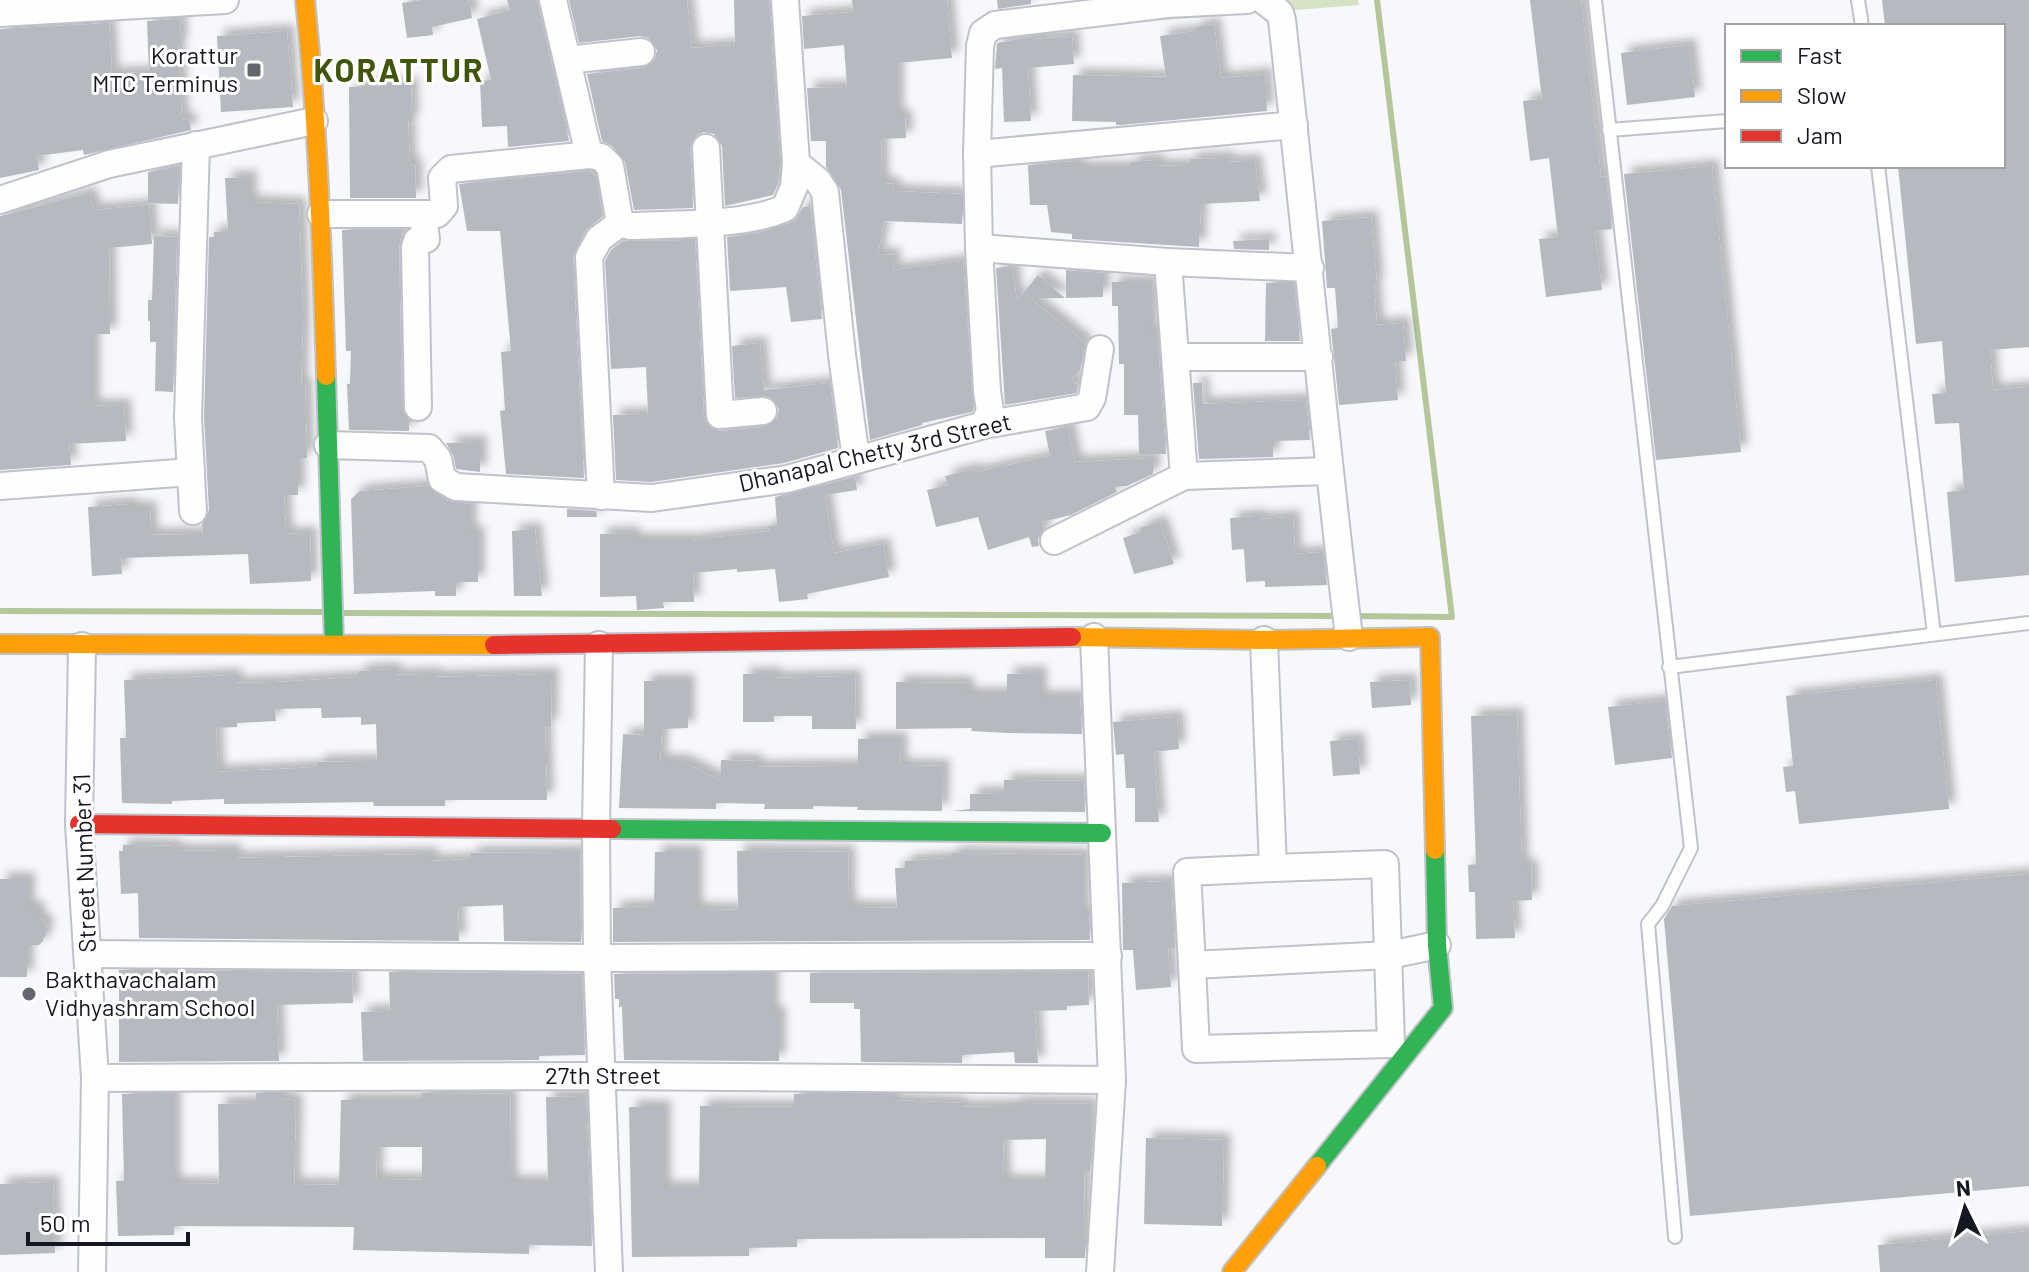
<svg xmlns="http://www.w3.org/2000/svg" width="2029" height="1272" viewBox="0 0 2029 1272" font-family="Barlow,sans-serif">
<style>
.green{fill:#d5e2c4}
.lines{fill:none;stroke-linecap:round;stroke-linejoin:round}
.stream{stroke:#b4c69a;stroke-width:6}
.building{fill:#b7b9c0;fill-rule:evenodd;filter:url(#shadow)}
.lane-casing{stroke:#c0c2c9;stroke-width:16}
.street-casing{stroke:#c0c2c9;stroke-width:30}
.fast-casing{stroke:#c0c2c9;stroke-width:22}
.slow-casing{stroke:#c0c2c9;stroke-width:22}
.jam-casing{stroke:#c0c2c9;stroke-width:22}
.lane{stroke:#fefefe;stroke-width:12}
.street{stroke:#fefefe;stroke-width:26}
.fast{stroke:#30b455;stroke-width:18}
.slow{stroke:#ff9f0a;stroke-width:18}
.jam{stroke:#e5322d;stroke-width:18}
.poi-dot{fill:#64666f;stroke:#fff;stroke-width:3}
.labels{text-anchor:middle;stroke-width:6;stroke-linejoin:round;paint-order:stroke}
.poi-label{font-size:24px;fill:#151823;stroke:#fff;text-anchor:end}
.street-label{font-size:24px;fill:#151823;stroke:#fff}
.district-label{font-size:32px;font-weight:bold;letter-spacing:2px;fill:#3f560b;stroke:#fff}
</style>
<defs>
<filter id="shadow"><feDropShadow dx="7" dy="-7" stdDeviation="4" flood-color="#0004"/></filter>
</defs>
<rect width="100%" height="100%" fill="#f7f8fb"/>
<polygon class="green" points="1127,0 1358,0 1359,5 1128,23"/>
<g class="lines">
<g class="stream">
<polyline points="0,611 321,612"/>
<polyline points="344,613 1341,616"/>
<polyline points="1352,616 1452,617 1377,0"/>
</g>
</g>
<g class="building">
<polygon points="422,0 469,0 472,18 432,27 433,35 407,38 402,3"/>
<polygon points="507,0 537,0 569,141 508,147 507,126 482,127 480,81 491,80 477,19 510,10"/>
<polygon points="569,0 687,0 692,48 735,45 734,0 769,0 780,163 778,183 773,195 725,206 722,146 714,134 704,132 697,135 690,148 693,208 634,210 625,162 612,146 602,141 587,74 643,68 655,59 657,50 648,38 640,36 579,43"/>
<polygon points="852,0 947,0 952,58 897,63 897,116 905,116 906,138 881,139 882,183 894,184 893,191 962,194 962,224 884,221 878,254 894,255 893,270 963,261 974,408 972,412 922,423 922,425 870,440 841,190 826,167 826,141 811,141 807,88 847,87 844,45 804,49 802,16 853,12"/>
<polygon points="997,0 1031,0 1031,4 998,9"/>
<polygon points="1530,0 1581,0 1601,177 1606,176 1612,229 1595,231 1602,290 1546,297 1539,239 1558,237 1549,158 1530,161 1523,101 1542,99"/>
<polygon points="1882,0 2029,0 2029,347 1990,350 1993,390 2029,387 2029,575 1955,582 1947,492 1964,490 1959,423 1935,424 1932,394 1946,393 1942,341 1916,344 1898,166 2003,166 2003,26 1885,26"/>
<polygon points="180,19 181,44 178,44 182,120 189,119 191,130 84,155 83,150 37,156 39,170 0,178 0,29 109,23 112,74 149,72 147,21"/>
<polygon points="1214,24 1221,78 1265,74 1267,111 1121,125 1116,125 1116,122 1072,121 1073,75 1166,77 1160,36 1196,31 1196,27"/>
<polygon points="287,31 293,107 221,112 217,36"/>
<polygon points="1034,36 1034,39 1072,36 1074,64 1028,68 1031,121 1004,122 1002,68 995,69 997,43"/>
<polygon points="1689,45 1695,97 1627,105 1621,53"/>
<polygon points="411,84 412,121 408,121 410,165 415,164 416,198 350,198 349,87"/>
<polygon points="1227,158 1227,162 1255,161 1260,201 1201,204 1199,247 1072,239 1072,234 1051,232 1047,205 1030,205 1028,165 1077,161 1077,168 1131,168 1131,162 1157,160 1157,166 1190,165 1190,159"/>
<polygon points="179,166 178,204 148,203 148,172"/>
<polygon points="1712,166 1741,452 1656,460 1624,174"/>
<polygon points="588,171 595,174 603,216 585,231 573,258 584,478 506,474 500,411 505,410 501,352 511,351 500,231 467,231 459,184"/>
<polygon points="250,177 250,202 299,204 303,316 301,384 305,384 307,458 298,458 298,495 284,495 286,534 310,533 311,581 250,584 248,554 121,558 122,574 92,576 88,507 130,504 130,508 150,508 151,535 203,534 202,524 209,510 204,418 209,237 214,237 214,232 228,231 225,178"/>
<polygon points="89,193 94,210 149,205 152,244 109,248 110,334 93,334 93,406 124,405 126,441 69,444 71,465 0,470 0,216"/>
<polygon points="810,206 822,319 791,322 786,287 730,291 727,237 754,234 790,223 796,219 803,207"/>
<polygon points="1371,217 1377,284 1374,284 1377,325 1403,323 1406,361 1395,362 1398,400 1339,405 1331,329 1338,328 1335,288 1327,288 1322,221"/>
<polygon points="342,230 402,230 399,247 402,407 409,420 409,431 349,430 347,384 350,384 351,351 346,351"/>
<polygon points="154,236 177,237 173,392 155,391 156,342 150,342 150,321 148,321 148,300 152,300"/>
<polygon points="1269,239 1269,250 1234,249 1233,241"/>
<polygon points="695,240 704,416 707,424 714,430 721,431 764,427 777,418 779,409 770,397 735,398 732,346 760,343 764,390 830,383 838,448 784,463 651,482 616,480 613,415 648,414 646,367 611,369 605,261 611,250 623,241"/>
<polygon points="1012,266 1017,301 1038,275 1065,298 1030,298 1086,343 1080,370 1071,380 1078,385 1077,393 1005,405 996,268"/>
<polygon points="1066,270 1103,273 1103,297 1066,298"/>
<polygon points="1112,282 1151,282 1151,332 1157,332 1166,454 1139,454 1138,415 1124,415 1124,364 1119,364 1118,306 1112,306"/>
<polygon points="1266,283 1294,283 1300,341 1265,341"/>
<polygon points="1193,383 1202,383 1203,404 1306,400 1310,440 1273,441 1273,457 1199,459"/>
<polygon points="1068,427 1075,462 1153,458 1153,474 1127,486 1115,487 1117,492 1071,515 1042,522 1044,529 1038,539 1039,546 1032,547 1029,537 988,550 978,517 936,527 927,490 948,485 945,476 974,469 975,472 1050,456 1045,431"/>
<polygon points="480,442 480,472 456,469 453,455 446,443"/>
<polygon points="855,477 857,490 825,495 834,553 883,544 889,577 807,594 808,599 779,602 775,569 737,572 737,569 693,573 694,602 663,602 664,608 637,610 636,596 600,597 600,534 633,533 633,540 693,540 769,531 768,526 777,525 775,497"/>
<polygon points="428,486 448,501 470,504 470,533 478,533 478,582 456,582 456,596 435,596 435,591 354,594 351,499 360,491"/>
<polygon points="567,509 596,511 597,517 567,517"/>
<polygon points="1259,516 1259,519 1293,517 1295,554 1323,552 1327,585 1265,587 1265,581 1246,582 1244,549 1232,550 1230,518"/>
<polygon points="1160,521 1174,564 1134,574 1123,538 1141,532 1140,528"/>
<polygon points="535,529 542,596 514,596 512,531"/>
<path d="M394 669V675L434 674V677L552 674 551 726H545L547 800H445V806H374L373 802 232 804H224V799L172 801V804L122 803 120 738H126L124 680 235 675V683L277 682 359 677V671ZM321 708 322 718 361 717V725L376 724 377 761 318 762V767L218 772 216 728 237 727V723L276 721 275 709Z"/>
<polygon points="1040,673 1040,697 1080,697 1082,734 1007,733 971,731 972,728 896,729 896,682 967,683 967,694 1007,694 1007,674"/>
<polygon points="743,674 774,674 774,678 855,676 856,729 812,729 812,716 774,716 774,722 743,722"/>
<polygon points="1410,680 1411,705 1372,708 1370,682"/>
<polygon points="1936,680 1949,809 1799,824 1795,791 1786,792 1783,767 1793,766 1786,696"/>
<polygon points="644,681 688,681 688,728 662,729 660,761 682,761 720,780 721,760 756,761 756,767 858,766 858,739 901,739 900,765 943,766 942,811 857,810 858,807 813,806 813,809 764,809 765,804 716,803 716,809 619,808 623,734 644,735"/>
<polygon points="1665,701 1672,758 1615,765 1608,707"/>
<polygon points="1517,714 1522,866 1531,866 1532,900 1513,901 1515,938 1476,939 1475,892 1469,892 1468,865 1476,864 1471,716"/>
<polygon points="1177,717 1179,749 1154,752 1159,822 1135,822 1135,788 1126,788 1124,754 1116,755 1113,722"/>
<polygon points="1358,739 1360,774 1333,776 1330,741"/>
<polygon points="1004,780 1084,781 1085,812 952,811 970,809 970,794 1004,793"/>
<polygon points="123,845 173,846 174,850 192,851 234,850 234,858 431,854 431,861 471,859 471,853 580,852 581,942 504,941 503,905 458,907 459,941 139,938 138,893 121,894 119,851 123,851"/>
<polygon points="737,851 848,852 849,907 897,908 895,868 905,868 905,861 952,858 952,853 1083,855 1083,915 1089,915 1090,940 613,942 613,908 654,906 655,852 696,852 696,909 738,910"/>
<polygon points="2029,874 2029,1186 1690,1216 1664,919 1672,906"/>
<polygon points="0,879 28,879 28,908 38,908 38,917 46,924 47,930 43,941 39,945 27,946 27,977 0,977"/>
<polygon points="1171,881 1175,948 1168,948 1171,987 1136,990 1133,950 1123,950 1122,883"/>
<polygon points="119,970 352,972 353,1003 277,1005 279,1061 119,1062"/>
<polygon points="389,972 582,974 585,1055 539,1056 539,1060 363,1061 361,1012 390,1011"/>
<polygon points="1088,972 1089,1005 1067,1006 1067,1010 1035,1011 1038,1063 1015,1063 1014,1052 962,1055 962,1063 861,1062 860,1009 854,1009 854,1003 810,1003 810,973"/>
<polygon points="772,973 772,1013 779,1013 779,1061 624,1060 622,1007 619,1007 619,999 615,999 614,974"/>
<path d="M256 1093H280V1098L296 1101 294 1184 339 1185 341 1100H422V1093L510 1094 511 1182H548L546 1097 586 1096 592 1246 529 1245V1254L353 1250 354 1227 174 1226V1235L118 1236 116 1181H124L122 1094H174V1183L219 1184 218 1104 256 1103ZM377 1147H422V1180L376 1179Z"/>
<path d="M794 1094H892V1100L960 1103V1107L1015 1106V1103L1090 1104V1171H1084L1085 1258H1045V1238L797 1239V1247L749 1248V1256L632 1257 629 1107H664V1188H699L700 1106 794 1107ZM1046 1139 1045 1181H1004L1003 1140Z"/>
<polygon points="1146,1138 1224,1140 1222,1226 1144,1224"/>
<polygon points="53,1182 55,1253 0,1255 0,1184"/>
<polygon points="2029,1231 2029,1272 1880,1272 1878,1245"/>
</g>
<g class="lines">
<g class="lane-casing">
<g id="lane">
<polyline points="1595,0 1691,848 1662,906 1648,924 1675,1237"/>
<polyline points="1858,0 1862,26"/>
<polyline points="1609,130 1727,121"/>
<polyline points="1878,166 1934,634"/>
<polyline points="1669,667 2029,623"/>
</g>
</g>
<g class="street-casing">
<g id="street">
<polyline points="553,0 589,155"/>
<polyline points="785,0 796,163 818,181 825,192 842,355 856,459"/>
<polyline points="1118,0 1119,10 1167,4 1247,0"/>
<path d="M1263 0 1280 13 1282 20C1305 226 1324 432 1349 637"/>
<polyline points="1119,10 995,25 983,33 980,46 977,154 1294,125"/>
<polyline points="0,13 225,0"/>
<polyline points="567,60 641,52"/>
<polyline points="706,148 720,415 763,411"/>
<polyline points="977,154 979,248 1168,262 1310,268"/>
<polyline points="0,200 109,164 314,121"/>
<path d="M321 214H437L444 206 442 178 451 169 589 155 601 157 610 166 620 223 630 226C674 224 746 226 785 208L794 187 796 163"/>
<polyline points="979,248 987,391 990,410 984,425"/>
<polyline points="1168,262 1184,476"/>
<polyline points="1176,357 1319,357"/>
<polyline points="418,407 415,247 417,241 426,239 423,215"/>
<polyline points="328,445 429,448 438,459 442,479 456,487 652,498 787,479 984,425 1087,407 1092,398 1100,349"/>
<polyline points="0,486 191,472"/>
<polyline points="601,496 589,257 599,239 620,223"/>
<polyline points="193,511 188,418 196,145"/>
<polyline points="1054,541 1184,476 1328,471"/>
<polyline points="1094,637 1112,1080 1100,1272"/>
<polyline points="1264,640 1273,868 1187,872 1192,965 1390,955 1437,945"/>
<polyline points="599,645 596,828 597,958 609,1272"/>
<polyline points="82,646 79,824 95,1078 92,1272"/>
<polyline points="89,954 597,958 1108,956"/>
<polyline points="1192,965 1196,1049 1391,1044 1385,864 1273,868"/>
<polyline points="95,1078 602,1076 1112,1080"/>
</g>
</g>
<g class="fast-casing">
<g id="fast">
<polyline points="326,376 334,644"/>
<polyline points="612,829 1102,833"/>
<polyline points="1317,1166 1443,1008 1437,945 1435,850"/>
</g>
</g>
<g class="slow-casing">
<g id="slow">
<path d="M305 0C318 125 322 250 326 376"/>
<polyline points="1072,637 1264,640 1430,637 1435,850"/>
<polyline points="0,644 494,645"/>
<polyline points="1232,1272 1317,1166"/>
</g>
</g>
<g class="jam-casing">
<g id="jam">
<polyline points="494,645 1072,637"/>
<polyline points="79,824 612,829"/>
</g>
</g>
<use href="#lane" class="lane"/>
<use href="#street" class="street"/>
<use href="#fast" class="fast"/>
<use href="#slow" class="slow"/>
<use href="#jam" class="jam"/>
</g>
<g class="poi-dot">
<rect x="246" y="62" width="16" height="16" rx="4"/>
<circle cx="29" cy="994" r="8"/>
</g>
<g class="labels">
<g class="poi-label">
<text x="238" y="64">Korattur<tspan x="238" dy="28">MTC Terminus</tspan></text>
<text x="45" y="988" text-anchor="start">Bakthavachalam<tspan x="45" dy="28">Vidhyashram School</tspan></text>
</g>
<g class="street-label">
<text transform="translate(875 453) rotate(-13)" y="8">Dhanapal Chetty 3rd Street</text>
<text transform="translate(85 863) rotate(-92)" y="8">Street Number 31</text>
<text x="603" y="1084">27th Street</text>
</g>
<g class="district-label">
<text x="399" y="82">KORATTUR</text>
</g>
</g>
<rect x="1725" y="24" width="280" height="144" fill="#ffffff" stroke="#a1a3a7" stroke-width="2"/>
<rect x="1741" y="50" width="40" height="12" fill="#30b455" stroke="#a1a3a7" stroke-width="2"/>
<text x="1797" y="64" font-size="24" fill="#151823">Fast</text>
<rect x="1741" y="90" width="40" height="12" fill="#ff9f0a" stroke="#a1a3a7" stroke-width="2"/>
<text x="1797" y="104" font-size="24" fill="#151823">Slow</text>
<rect x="1741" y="130" width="40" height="12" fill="#e5322d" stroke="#a1a3a7" stroke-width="2"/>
<text x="1797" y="144" font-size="24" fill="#151823">Jam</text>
<g transform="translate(1965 1208) rotate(355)" stroke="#ffffff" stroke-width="6" paint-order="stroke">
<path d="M0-6L14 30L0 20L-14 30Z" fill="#151823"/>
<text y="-12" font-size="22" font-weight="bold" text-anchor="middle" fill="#151823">N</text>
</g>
<path d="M28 1232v12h160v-12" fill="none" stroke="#151823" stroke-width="4"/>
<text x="40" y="1232" font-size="24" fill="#151823" stroke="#ffffff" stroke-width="6" paint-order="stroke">50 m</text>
</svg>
